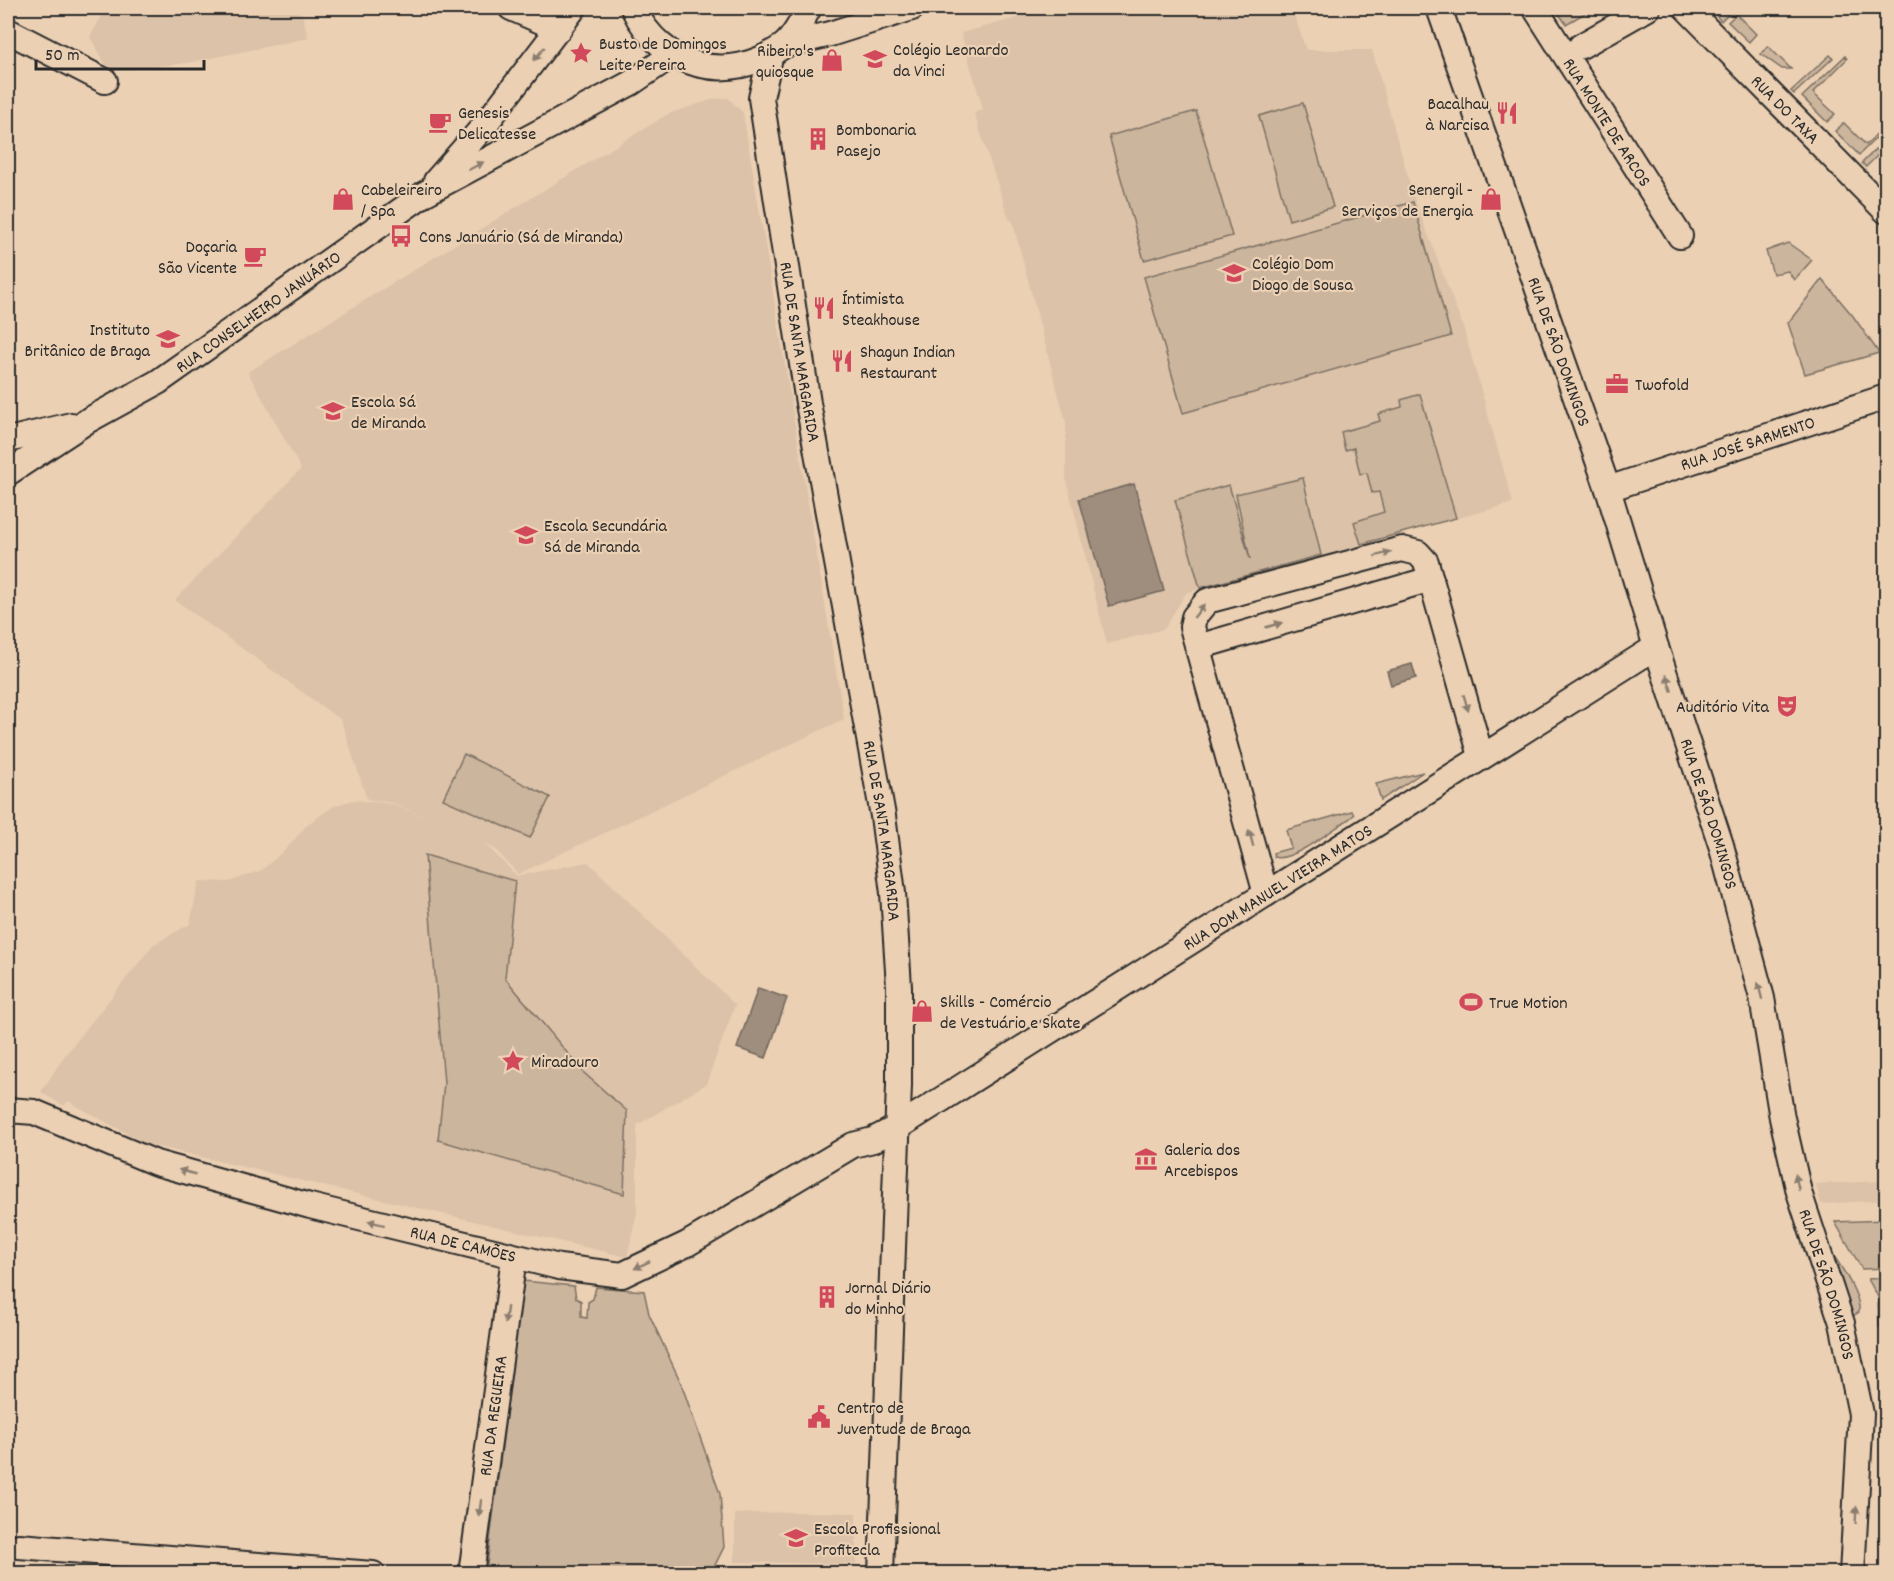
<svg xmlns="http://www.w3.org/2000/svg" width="1894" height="1581" viewBox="0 0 1894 1581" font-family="Dekko,sans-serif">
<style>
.built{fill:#dbc2a8}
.green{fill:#ccb59d;stroke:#7c7064;stroke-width:1.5}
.water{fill:#9f8e7d;stroke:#71665c;stroke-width:1.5}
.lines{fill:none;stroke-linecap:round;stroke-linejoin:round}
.minor-casing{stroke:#2b2b2b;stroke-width:28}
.minor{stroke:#ebd0b3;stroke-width:24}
.oneway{fill:#8b7e6f}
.labels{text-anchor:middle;stroke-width:4.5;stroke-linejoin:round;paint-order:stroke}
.poi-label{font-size:18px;fill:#2b2b2b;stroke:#ebd0b3;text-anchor:start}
.street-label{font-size:18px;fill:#2b2b2b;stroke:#ebd0b3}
</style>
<rect width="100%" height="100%" fill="#ebd0b3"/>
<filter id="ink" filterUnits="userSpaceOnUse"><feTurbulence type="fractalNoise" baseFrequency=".0167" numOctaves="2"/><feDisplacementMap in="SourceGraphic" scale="12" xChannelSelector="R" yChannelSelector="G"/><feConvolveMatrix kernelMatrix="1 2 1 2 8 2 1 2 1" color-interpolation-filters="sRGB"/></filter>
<g filter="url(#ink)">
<g class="built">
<polygon points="106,8 289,8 302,14 308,38 187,63 110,72 90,37"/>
<polygon points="1055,8 1292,8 1306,50 1372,50 1413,195 1463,327 1513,503 1186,593 1164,629 1107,644 1066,478 1066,422 1012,220 1009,219 974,113 983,109 961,33"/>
<polygon points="728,98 743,113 844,719 518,874 496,850 483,842 517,876 588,862 735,1005 706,1084 637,1125 637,1212 627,1257 146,1144 68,1101 64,1106 41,1092 63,1058 153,945 190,924 199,881 229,882 262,870 285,850 308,824 334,806 353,800 393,804 435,821 393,803 367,799 341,720 175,600 301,469 248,372 668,114 714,99"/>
<polygon points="1886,1181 1886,1200 1821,1204 1816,1184"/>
<polygon points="1886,1381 1886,1420 1879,1420 1879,1382"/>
<polygon points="789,1512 856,1513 856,1564 735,1562 735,1514"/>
</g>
<g class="green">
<polygon points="1555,8 1594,8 1566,24"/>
<polygon points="1709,8 1734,8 1721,21"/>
<polygon points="1736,14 1756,34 1749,42 1728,22"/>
<polygon points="1768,46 1791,69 1782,69 1761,54"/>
<polygon points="1830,55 1833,58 1794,94 1791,91"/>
<polygon points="1845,56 1847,59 1813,93 1835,114 1827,122 1802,97"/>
<polygon points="1303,103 1333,207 1289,220 1259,116"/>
<polygon points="1196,111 1232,236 1144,260 1109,136"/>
<polygon points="1844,123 1866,145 1886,124 1886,128 1859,155 1835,131"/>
<polygon points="1886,139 1886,147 1866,167 1862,163"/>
<polygon points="1413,202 1451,336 1183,413 1144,277"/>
<polygon points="1788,243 1812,260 1794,280 1788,271 1773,274 1766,251"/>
<polygon points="1822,279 1853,316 1879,353 1805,374 1788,323"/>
<polygon points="1420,394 1456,518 1361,544 1354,522 1384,512 1379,492 1372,493 1367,473 1360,474 1354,448 1345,450 1341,432 1380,421 1378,414 1402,407 1401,400"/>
<polygon points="1303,478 1321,555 1200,588 1175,500 1229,485 1250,559 1236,494"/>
<polygon points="464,754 550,797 530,838 443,799"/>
<polygon points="1423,772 1381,800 1376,784"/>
<path d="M1352 811 1354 815 1349 819C1333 829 1291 863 1274 857L1273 853 1291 848 1286 830Z"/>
<polygon points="425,855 515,881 505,978 584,1073 627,1111 624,1194 438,1140 444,1083"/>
<polygon points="1886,1220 1886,1268 1862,1269 1835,1222"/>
<path d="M1816 1230C1828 1248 1862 1292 1859 1312L1853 1316 1845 1315Z"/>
<polygon points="1886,1278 1886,1326 1879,1327 1878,1297 1868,1279"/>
<polygon points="523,1281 574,1286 576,1298 581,1301 581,1317 587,1318 588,1302 593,1299 596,1287 644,1291 649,1314 681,1383 720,1494 724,1547 711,1573 538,1574 537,1569 486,1572"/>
</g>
<g class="water">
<polygon points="1134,484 1164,591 1109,606 1079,499"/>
<polygon points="1412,664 1416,678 1391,685 1387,671"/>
<polygon points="758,988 787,998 766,1058 737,1048"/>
</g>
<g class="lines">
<g class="minor-casing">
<g id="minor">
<polyline points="511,8 559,29"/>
<path d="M633 8C662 68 728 86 783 46 795 37 802 20 809 8"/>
<path id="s1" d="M1439 8 1608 489 1656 647 1721 845 1762 998 1782 1118 1799 1192 1842 1323 1861 1414 1852 1574"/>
<path id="s2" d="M1535 8 1680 236"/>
<path id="s3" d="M1686 8 1886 211"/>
<polyline points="8,31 105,81"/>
<polyline points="785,45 830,34 912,8"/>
<polyline points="1581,46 1648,8"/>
<path id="s4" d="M771 53 761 98 808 403 883 816 893 893 899 987V1085L881 1574"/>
<polyline points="436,181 484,126 574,8"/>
<polyline points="8,440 71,425"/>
<path id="s5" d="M8 473 87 421 158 382 424 194 631 83 672 55"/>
<path id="s6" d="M1608 489 1886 397"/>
<polyline points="1198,647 1431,579"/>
<polyline points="1266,894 1192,627 1194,617 1207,601 1402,549 1418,553 1426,562 1481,756"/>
<path id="s7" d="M8 1110 34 1112 156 1163 310 1206 559 1267 622 1275 687 1244 853 1145 873 1140 898 1127 1656 647"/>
<polyline points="19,1546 373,1574"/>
<path id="s8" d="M471 1574 514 1257"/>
</g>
</g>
<use href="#minor" class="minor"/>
</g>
<defs><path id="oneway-solid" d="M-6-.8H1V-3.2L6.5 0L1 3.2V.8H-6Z" transform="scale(1.5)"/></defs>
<g class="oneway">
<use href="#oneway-solid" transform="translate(539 54) rotate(129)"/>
<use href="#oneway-solid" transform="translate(476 166) rotate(-28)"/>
<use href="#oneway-solid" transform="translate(1383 554) rotate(-15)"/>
<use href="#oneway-solid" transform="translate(1199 611) rotate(-52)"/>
<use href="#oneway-solid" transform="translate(1274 625) rotate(-16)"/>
<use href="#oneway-solid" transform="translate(1669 683) rotate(-109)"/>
<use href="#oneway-solid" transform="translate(1466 703) rotate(74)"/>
<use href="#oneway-solid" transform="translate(1251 838) rotate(-105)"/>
<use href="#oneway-solid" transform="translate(1760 991) rotate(-104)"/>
<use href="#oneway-solid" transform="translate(187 1172) rotate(-164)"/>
<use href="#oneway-solid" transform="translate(1797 1182) rotate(-103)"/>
<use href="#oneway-solid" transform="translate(376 1223) rotate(-166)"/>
<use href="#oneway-solid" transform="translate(642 1265) rotate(154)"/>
<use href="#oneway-solid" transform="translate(506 1315) rotate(98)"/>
<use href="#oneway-solid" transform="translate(480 1508) rotate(98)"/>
<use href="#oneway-solid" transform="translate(1856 1515) rotate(-87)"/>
</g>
</g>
<defs>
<g id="sight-bare" transform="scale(1.8)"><path d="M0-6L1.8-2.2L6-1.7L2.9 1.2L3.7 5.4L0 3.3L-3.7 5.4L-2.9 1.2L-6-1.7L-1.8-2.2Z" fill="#d1495b" stroke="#ebd0b3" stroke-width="2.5" paint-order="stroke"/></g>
<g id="school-bare" transform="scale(1.8)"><path d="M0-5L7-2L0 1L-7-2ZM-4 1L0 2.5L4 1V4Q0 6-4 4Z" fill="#d1495b" stroke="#ebd0b3" stroke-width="2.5" paint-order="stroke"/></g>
<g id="shop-bare" transform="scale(1.8)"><path d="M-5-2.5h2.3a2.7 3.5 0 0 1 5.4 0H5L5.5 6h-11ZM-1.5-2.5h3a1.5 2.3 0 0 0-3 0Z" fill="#d1495b" stroke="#ebd0b3" stroke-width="2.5" paint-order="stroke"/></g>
<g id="restaurant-bare" transform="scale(1.8)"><path d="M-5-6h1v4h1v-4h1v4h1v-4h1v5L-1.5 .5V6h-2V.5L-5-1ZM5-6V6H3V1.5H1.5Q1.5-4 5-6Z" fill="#d1495b" stroke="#ebd0b3" stroke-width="2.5" paint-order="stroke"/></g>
<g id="cafe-bare" transform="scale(1.8)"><path d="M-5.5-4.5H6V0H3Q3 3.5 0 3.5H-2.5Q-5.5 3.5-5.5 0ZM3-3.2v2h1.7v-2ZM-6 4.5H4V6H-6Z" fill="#d1495b" stroke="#ebd0b3" stroke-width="2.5" paint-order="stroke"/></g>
<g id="building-bare" transform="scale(1.8)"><path d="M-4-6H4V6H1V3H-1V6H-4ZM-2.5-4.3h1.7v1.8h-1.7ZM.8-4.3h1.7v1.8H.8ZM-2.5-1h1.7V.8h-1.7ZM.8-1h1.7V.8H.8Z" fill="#d1495b" stroke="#ebd0b3" stroke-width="2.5" paint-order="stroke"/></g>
<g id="bus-bare" transform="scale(1.8)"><path d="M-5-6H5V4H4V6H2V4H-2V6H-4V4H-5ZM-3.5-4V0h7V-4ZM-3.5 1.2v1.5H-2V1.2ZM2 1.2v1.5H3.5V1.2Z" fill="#d1495b" stroke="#ebd0b3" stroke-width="2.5" paint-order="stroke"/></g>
<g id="office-bare" transform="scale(1.8)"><path d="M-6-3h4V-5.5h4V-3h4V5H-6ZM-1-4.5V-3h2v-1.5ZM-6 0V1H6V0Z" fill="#d1495b" stroke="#ebd0b3" stroke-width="2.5" paint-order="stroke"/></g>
<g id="theatre-bare" transform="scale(1.8)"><path d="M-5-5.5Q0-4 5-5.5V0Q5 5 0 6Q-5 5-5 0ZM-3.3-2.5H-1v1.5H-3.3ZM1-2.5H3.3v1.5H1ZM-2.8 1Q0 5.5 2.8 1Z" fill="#d1495b" stroke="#ebd0b3" stroke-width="2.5" paint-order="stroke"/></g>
<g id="stadium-bare" transform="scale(1.8)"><path d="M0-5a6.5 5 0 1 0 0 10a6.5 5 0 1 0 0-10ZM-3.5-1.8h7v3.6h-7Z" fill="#d1495b" stroke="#ebd0b3" stroke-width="2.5" paint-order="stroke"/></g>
<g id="museum-bare" transform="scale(1.8)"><path d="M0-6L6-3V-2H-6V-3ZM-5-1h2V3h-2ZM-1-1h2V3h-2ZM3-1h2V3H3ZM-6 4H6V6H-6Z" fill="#d1495b" stroke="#ebd0b3" stroke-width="2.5" paint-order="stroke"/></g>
<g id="civic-bare" transform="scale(1.8)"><path d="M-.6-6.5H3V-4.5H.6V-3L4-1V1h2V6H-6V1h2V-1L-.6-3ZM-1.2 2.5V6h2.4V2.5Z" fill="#d1495b" stroke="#ebd0b3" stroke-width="2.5" paint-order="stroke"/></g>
</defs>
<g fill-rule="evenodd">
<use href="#sight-bare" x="581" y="53"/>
<use href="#school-bare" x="875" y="59"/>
<use href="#shop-bare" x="832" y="60"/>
<use href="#restaurant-bare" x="1507" y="113"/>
<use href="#cafe-bare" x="440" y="122"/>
<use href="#building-bare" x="818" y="139"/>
<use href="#shop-bare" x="343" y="199"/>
<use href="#shop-bare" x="1491" y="199"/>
<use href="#bus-bare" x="401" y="236"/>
<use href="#cafe-bare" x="255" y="256"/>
<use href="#school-bare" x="1234" y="273"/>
<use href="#restaurant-bare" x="824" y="308"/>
<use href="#school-bare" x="168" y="339"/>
<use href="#restaurant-bare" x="842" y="361"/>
<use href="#office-bare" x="1617" y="384"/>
<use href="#school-bare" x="333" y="411"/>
<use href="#school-bare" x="526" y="535"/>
<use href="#theatre-bare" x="1787" y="706"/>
<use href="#stadium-bare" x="1471" y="1002"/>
<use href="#shop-bare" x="922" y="1011"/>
<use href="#sight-bare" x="513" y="1061"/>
<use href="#museum-bare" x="1146" y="1159"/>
<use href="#building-bare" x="827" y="1297"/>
<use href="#civic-bare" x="819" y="1417"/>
<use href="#school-bare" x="796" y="1538"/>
</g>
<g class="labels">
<g class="poi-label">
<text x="599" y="49">Busto de Domingos<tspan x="599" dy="21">Leite Pereira</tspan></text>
<text x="893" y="55">Colégio Leonardo<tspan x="893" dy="21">da Vinci</tspan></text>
<text x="814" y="56" text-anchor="end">Ribeiro's<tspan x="814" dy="21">quiosque</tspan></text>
<text x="1489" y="109" text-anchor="end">Bacalhau<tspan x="1489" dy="21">à Narcisa</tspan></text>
<text x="458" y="118">Genesis<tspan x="458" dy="21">Delicatesse</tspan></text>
<text x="836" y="135">Bombonaria<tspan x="836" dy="21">Pasejo</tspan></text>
<text x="361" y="195">Cabeleireiro<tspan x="361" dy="21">/ Spa</tspan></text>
<text x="1473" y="195" text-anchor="end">Senergil -<tspan x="1473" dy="21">Serviços de Energia</tspan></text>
<text x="419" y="242">Cons Januário (Sá de Miranda)</text>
<text x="237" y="252" text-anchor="end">Doçaria<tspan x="237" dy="21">São Vicente</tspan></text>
<text x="1252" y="269">Colégio Dom<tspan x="1252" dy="21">Diogo de Sousa</tspan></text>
<text x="842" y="304">Íntimista<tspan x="842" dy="21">Steakhouse</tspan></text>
<text x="150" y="335" text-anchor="end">Instituto<tspan x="150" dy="21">Britânico de Braga</tspan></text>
<text x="860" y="357">Shagun Indian<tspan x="860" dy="21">Restaurant</tspan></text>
<text x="1635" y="390">Twofold</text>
<text x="351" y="407">Escola Sá<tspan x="351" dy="21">de Miranda</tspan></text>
<text x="544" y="531">Escola Secundária<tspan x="544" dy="21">Sá de Miranda</tspan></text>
<text x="1769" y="712" text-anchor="end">Auditório Vita</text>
<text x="940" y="1007">Skills - Comércio<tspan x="940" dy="21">de Vestuário e Skate</tspan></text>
<text x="1489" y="1008">True Motion</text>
<text x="531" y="1067">Miradouro</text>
<text x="1164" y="1155">Galeria dos<tspan x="1164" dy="21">Arcebispos</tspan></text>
<text x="845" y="1293">Jornal Diário<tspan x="845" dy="21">do Minho</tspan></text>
<text x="837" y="1413">Centro de<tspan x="837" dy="21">Juventude de Braga</tspan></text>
<text x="814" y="1534">Escola Profissional<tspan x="814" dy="21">Profitecla</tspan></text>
</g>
<g class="street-label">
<text dy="6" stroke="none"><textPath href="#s3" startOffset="142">RUA DO TAXA</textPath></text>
<text dy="6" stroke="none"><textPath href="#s2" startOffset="135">RUA MONTE DE ARCOS</textPath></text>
<text dy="6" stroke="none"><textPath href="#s5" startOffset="298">RUA CONSELHEIRO JANUÁRIO</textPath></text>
<text dy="6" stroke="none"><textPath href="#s4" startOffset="303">RUA DE SANTA MARGARIDA</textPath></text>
<text dy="6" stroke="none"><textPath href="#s1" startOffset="364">RUA DE SÃO DOMINGOS</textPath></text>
<text dy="6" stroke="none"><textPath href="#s6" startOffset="147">RUA JOSÉ SARMENTO</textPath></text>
<text dy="6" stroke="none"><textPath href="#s1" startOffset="850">RUA DE SÃO DOMINGOS</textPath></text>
<text dy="6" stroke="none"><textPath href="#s4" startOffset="789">RUA DE SANTA MARGARIDA</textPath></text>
<text dy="6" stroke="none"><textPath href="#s7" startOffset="1401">RUA DOM MANUEL VIEIRA MATOS</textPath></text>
<text dy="6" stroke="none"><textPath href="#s7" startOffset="476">RUA DE CAMÕES</textPath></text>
<text dy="6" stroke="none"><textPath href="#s1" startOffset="1336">RUA DE SÃO DOMINGOS</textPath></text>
<text dy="6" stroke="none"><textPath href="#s8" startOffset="160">RUA DA REGUEIRA</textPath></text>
</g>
</g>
<rect width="1894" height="1581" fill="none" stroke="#ebd0b3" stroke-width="30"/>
<rect x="15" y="15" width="1864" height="1551" fill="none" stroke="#2b2b2b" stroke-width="2" filter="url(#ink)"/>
<path d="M36 60v9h168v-9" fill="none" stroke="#2b2b2b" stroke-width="3"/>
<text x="45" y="60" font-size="18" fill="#2b2b2b" stroke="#ebd0b3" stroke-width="4.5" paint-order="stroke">50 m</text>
</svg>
